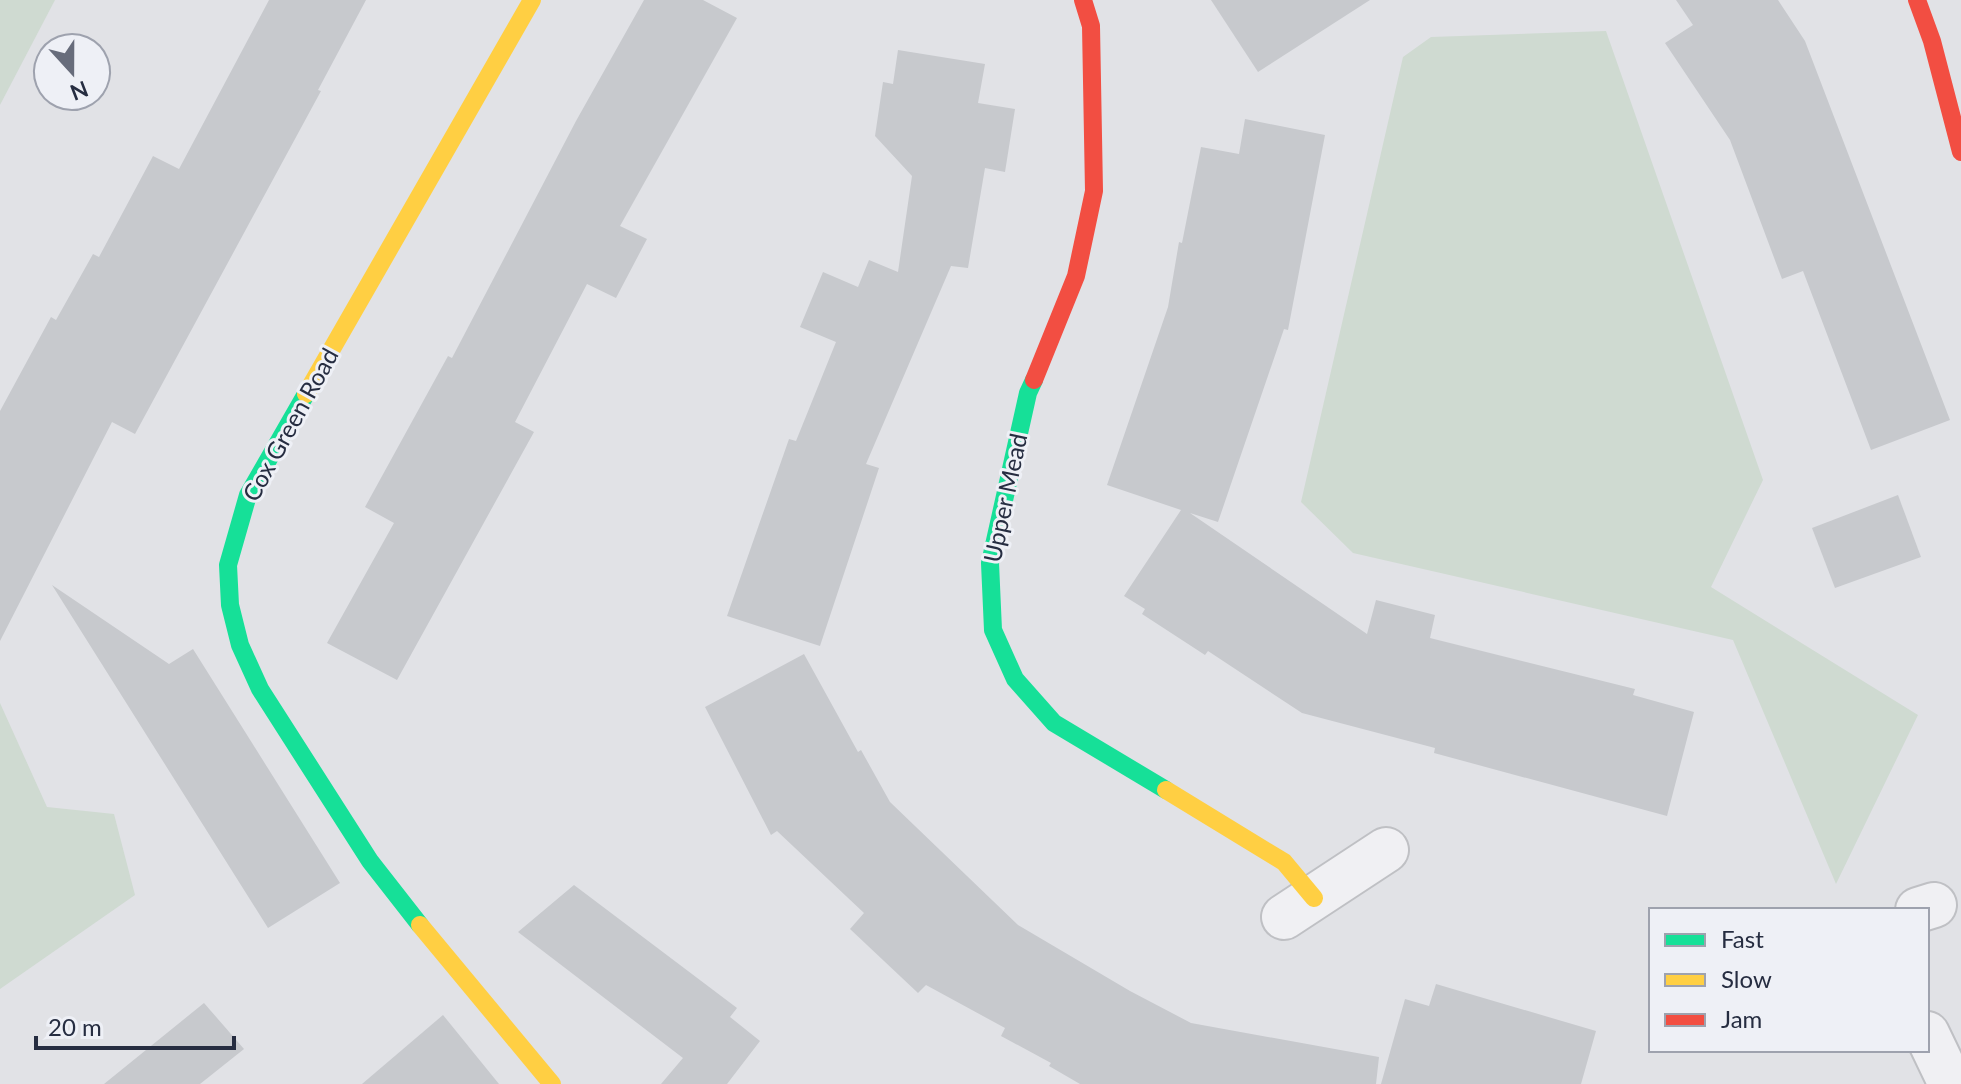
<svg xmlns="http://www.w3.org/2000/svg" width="1961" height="1084" viewBox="0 0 1961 1084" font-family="Lato,sans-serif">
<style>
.green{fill:#cfdad1}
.building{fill:#c7c9cd}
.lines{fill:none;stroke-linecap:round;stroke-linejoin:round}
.street-casing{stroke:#bfc0c4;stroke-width:48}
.street{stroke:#f0f0f3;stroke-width:44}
.fast{stroke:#16e098;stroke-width:18}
.slow{stroke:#ffcf43;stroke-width:18}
.jam{stroke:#f24e42;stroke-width:18}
.labels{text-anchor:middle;stroke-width:6;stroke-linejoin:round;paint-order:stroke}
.street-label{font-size:24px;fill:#262d41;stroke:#eef0f6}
</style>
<rect width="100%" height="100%" fill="#e1e2e6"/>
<g class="green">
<polygon points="0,0 55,0 0,105"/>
<polygon points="1606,31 1763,480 1711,587 1918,715 1836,884 1733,640 1353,553 1301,502 1403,57 1431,37"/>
<polygon points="0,703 47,807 114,814 135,895 0,989"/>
</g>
<g class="building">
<polygon points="269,0 366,0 318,90 321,91 135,434 112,422 0,641 0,411 51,317 56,320 93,254 99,257 153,156 179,169"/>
<polygon points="644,0 703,0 737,18 620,226 647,239 616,298 587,284 515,422 534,432 397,680 327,643 394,523 365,507 448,356 452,358 576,121"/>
<polygon points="1211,0 1370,0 1258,72"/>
<polygon points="1676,0 1778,0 1805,41 1950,420 1871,450 1803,271 1782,279 1730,140 1665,43 1693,25"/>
<polygon points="898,50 985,64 978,103 1015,109 1005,172 985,168 968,268 951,266 866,464 879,468 820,646 727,616 789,439 796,441 836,342 800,327 823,272 858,287 869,260 898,272 912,176 875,136 883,82 893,84"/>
<polygon points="1245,119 1325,135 1288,330 1284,329 1218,522 1190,513 1367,634 1376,600 1435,615 1430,638 1635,689 1633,695 1694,712 1667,816 1434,753 1435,748 1302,713 1208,651 1205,655 1142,614 1145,609 1124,596 1181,510 1107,485 1168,307 1179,242 1182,243 1201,147 1239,154"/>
<polygon points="1898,495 1921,557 1835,588 1812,528"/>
<polygon points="52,585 169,664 193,649 340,883 268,928"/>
<polygon points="804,654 858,752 861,750 890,802 1018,925 1130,991 1191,1023 1379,1057 1376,1084 1080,1084 1049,1066 1051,1063 1001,1036 1005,1028 926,985 918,993 850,929 864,913 777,831 771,835 705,707"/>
<polygon points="574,885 737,1008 730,1017 760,1041 727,1084 661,1084 683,1058 518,932"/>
<polygon points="1436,984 1596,1031 1581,1084 1381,1084 1405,999 1429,1006"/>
<polygon points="204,1003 244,1049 200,1084 104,1084"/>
<polygon points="443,1015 499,1084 362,1084"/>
</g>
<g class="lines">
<g class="street-casing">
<g id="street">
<polyline points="1918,910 1934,905"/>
<polyline points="1284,917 1386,850"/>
<polyline points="1927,1034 1951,1084"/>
</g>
</g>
<use href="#street" class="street"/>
<g class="fast">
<polyline points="1034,380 1028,393 990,563 993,630 1015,679 1054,723 1166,790"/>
<polyline points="306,394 248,495 228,565 230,605 240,645 260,689 370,861 420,925"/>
</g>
<g class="slow">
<polyline points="306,394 532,0"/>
<polyline points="1166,790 1284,862 1314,898"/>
<polyline points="420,925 552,1084"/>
</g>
<g class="jam">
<polyline points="1917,0 1932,41 1961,152"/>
<polyline points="1034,380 1076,276 1094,191 1091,26 1083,0"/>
</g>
</g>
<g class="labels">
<g class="street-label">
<text transform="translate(291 425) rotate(-61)" y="8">Cox Green Road</text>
<text transform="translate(1006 498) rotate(-78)" y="8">Upper Mead</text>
</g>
</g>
<rect x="1649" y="908" width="280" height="144" fill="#eef0f6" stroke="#9ea2ae" stroke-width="2"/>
<rect x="1665" y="934" width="40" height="12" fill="#16e098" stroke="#9ea2ae" stroke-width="2"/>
<text x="1721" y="948" font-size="24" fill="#262d41">Fast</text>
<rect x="1665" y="974" width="40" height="12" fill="#ffcf43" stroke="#9ea2ae" stroke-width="2"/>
<text x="1721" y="988" font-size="24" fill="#262d41">Slow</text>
<rect x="1665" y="1014" width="40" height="12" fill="#f24e42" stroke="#9ea2ae" stroke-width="2"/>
<text x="1721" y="1028" font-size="24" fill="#262d41">Jam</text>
<g transform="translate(72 72) rotate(159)"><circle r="38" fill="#eef0f6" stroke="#9ea2ae" stroke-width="2"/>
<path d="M0-6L14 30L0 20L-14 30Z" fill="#676c7b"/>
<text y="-12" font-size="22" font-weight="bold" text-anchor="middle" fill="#262d41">N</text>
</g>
<path d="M36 1036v12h198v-12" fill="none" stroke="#262d41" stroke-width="4"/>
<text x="48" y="1036" font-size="24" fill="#262d41" stroke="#eef0f6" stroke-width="6" paint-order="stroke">20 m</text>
</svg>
